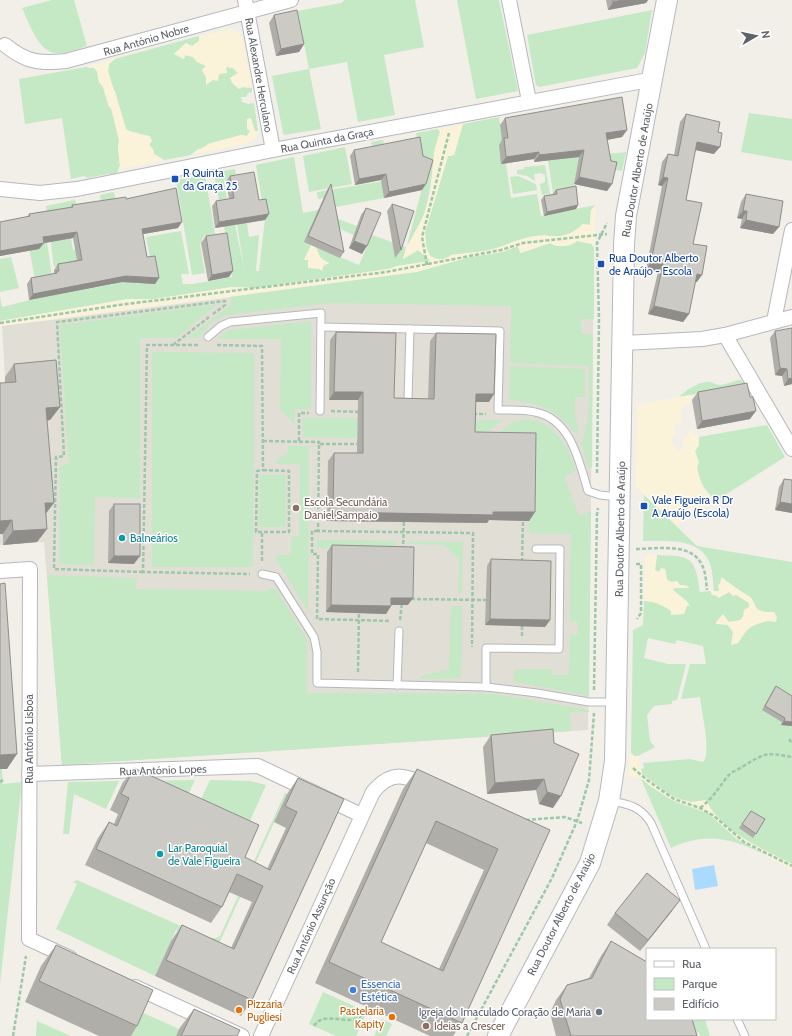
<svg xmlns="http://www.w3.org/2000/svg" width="792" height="1036" viewBox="0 0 792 1036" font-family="Cabin,sans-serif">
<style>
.education{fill:#e1ded6}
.green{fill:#c5e8c5}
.sand{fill:#fbf3d9}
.water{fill:#aadaff}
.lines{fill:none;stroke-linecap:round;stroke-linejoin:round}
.lane-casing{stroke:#b5b8bc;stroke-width:9}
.street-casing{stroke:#b5b8bc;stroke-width:16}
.secondary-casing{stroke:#b6babf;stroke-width:22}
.path{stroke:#9cc7a9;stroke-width:2.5;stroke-dasharray:4 2;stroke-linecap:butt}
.lane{stroke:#fff;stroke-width:7}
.street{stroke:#fff;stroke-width:14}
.secondary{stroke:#fff;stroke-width:20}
.wall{fill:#afaea9;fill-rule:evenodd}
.shaded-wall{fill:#8f8d8a}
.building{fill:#cccac5;stroke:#8f8d8a;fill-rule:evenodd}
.transit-dot{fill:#1a4fb4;stroke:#fff;stroke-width:1.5}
.education-dot{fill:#8d6e63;stroke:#fff;stroke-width:1.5}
.culture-dot{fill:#0f9aa8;stroke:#fff;stroke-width:1.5}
.shop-dot{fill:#3f7fe0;stroke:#fff;stroke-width:1.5}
.food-dot{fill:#e8710a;stroke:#fff;stroke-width:1.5}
.worship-dot{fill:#6b7280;stroke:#fff;stroke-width:1.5}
.labels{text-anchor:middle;stroke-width:3;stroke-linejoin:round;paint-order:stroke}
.street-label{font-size:11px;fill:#5f6368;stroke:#fff}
.transit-label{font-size:11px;fill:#164399;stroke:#fff;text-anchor:start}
.education-label{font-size:11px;fill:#785e54;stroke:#fff;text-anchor:start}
.culture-label{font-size:11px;fill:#0d838f;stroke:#fff;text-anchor:start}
.shop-label{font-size:11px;fill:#366cbe;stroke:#fff;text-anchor:start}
.food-label{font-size:11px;fill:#c56008;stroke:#fff;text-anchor:start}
.worship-label{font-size:11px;fill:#5b616d;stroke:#fff;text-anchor:end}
</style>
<rect width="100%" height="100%" fill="#f1efe8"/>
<polygon class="education" points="594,248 588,730 62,765 44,542 0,545 0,395 6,395 2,326 226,298"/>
<g class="green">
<path d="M52 0H74L87 46C78 49 66 54 57 53 38 53 29 22 22 8Z"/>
<polygon points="345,0 415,0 424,47 384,55 395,115 358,122 347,62 309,69 321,129 284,135 283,133 272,76 309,69 298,11 341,3"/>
<polygon points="457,0 499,0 518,91 476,99"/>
<polygon points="652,10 645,53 637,68 539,87 536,85 527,35"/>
<path d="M199 36V41L192 46 186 43 174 54 184 59 185 55 194 57 206 66 202 70 206 77 219 74 226 66 233 68 238 73 230 78 243 87 252 88V92L248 93 246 97H241L242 102 249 104 254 103 258 131H250L247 136 241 135 208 144 205 148 198 149 191 155 164 160 154 154C153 148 144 136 138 133 133 131 130 132 126 129L115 91 113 89 108 71 109 64 115 59Z"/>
<polygon points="86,67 94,68 97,71 99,82 103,87 109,107 111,108 119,140 118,148 120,166 116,175 107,174 88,178 84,176 71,179 62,118 25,124 19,79"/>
<polygon points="749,113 792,119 792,161 741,152"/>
<path d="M499 117 511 198 537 194 541 216 596 205 591 210 590 225 583 224C578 229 572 233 565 235 555 238 545 234 535 236 523 238 513 242 503 246 487 252 468 253 451 255 445 261 437 260 430 256L426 246 425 232 448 156 454 155 463 124Z"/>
<path d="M438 129 440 132C428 170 435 213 407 245L425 177 421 166 416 133Z"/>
<polygon points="383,140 391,184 384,198 330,208 328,197 318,199 317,192 384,181 371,142"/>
<polygon points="345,147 352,184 309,192 303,156"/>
<polygon points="626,152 622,171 578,162 573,190 553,193 548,160"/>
<polygon points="294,157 303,213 323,209 324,214 371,231 367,241 327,223 314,239 304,260 308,259 324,265 329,263 321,259 316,247 359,265 372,235 406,247 403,259 418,250 431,261 397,266 389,269 254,288 232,287 155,299 128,299 0,321 0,296 2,307 38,298 115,284 100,195 114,192 130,274 130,283 155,284 146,237 181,231 189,274 181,274 183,284 193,284 232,277 224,226 235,224 245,273 236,219 246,217 249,237 259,235 256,271 259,271 265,219 256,165"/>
<polygon points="545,165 550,194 542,195 540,184 545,182 545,175 541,173 534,174 535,181 527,176 517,174 517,170 524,169 524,167"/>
<polygon points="235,169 236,177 224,180 228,206 221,212 214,173"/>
<polygon points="205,175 215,234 204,236 200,244 205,273 192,275 176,180"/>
<polygon points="518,176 536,184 537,190 513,194 510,177"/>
<polygon points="75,200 77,207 66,209 73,250 78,249 81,268 73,264 54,267 46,206"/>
<path d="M577 241 592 244 594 248V319H581V334H593L592 468H589L581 443C592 422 588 390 589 366L510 363 511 306 330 303 226 315 212 322 198 338H187L231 305 230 297 416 272 470 257 502 252 518 246 521 253 550 243C558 248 570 247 577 241Z"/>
<polygon points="47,242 52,277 36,285 29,247"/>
<polygon points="11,257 19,288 0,292 0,259"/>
<polygon points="218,304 176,338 140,338 140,498 95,497 94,565 59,564 60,466 69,464 60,325"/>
<polygon points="311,321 311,409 295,409 295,425 280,409 281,339 217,339 226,332 232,330"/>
<polygon points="152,352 254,353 253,567 152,567"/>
<path d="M510 366 585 369V397H575V413L579 433H575C559 411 537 401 509 400Z"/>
<path d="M740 380 747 385 679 397C685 391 698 382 707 382 711 381 715 385 719 385 726 385 732 381 740 380Z"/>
<polygon points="303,418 358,418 357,438 303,437"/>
<path d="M526 419C556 421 568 447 576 471L564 476 579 516 591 511 589 696 514 682 515 669H552V675H569L570 634H578V622H570L571 534 529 533 530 441 488 440 513 422Z"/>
<polygon points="470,420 503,420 475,440"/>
<path d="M767 425 785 457 717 500C699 488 697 471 695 451L699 445V437Z"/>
<polygon points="288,446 309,446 308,611 276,559 276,555 291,555 291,537 299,536 300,464 277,464 277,459 288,454"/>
<polygon points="260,475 286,475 286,527 259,527"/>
<path d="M644 495 697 546 792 562V864C761 847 723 834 706 801 680 807 661 789 642 774L641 769 644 768 643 763 690 759 703 762C712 753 701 710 700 697L681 699 690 664H706L703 646 677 640 675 644 648 638 644 658 668 664H686L677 700 672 701V704L654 706 647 715 650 741 655 747 638 756H634L631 753 633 630 643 625 644 601C654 601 663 605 671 611V615L684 611 688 602 673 590 674 588 688 585H680L667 580 665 569 659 572 655 570 657 555C692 556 695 557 700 592L710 591 712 595 721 596 729 592 740 596 749 603V607L740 621 729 622 720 616 733 632 732 645C744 632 756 618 776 622L777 617 774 612C749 613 760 603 747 595 738 590 730 583 721 578L719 591H714C713 583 713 575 711 567 703 537 667 541 643 541Z"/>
<polygon points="317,540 396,541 396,549 317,548"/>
<polygon points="409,541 463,542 462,593 458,593 459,559 444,545 409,544"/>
<polygon points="47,575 137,578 136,589 268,591 269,588 276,589 307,640 307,693 495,694 589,710 589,712 570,712 571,731 62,765"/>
<polygon points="451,606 462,606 461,678 421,679 421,676 449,669"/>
<polygon points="0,769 2,769 3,784 22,782 0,984"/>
<path d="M641 779 676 802 708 813 737 839 780 863C743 843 713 828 671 848Z"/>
<polygon points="195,780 181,810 122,784 123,781"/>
<polygon points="210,780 250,781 266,785 246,830 197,808"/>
<polygon points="119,781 106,809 74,794 69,834 63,834 68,782"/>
<polygon points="285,793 287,794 217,948 176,930 155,976 56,929 77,884 73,882 77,880 208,938 216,938 220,936"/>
<polygon points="323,992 367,1012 356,1036 336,1036 309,1024"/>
<polygon points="139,1011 179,1029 176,1036 128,1036"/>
<polygon points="382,1019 392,1024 386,1036 374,1036"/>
<polygon points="695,1019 705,1019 710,1036 700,1036 699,1032 690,1035 686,1022"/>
<polygon points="37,1021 71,1036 36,1036"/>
</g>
<g class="sand">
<polygon points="231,29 240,34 243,41 252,88 243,87 239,89 232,83 230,78 238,73 233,68 226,67 227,73 219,74 218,81 213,80 206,85 206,77 202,70 206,66 197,62 193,57 185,55 184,59 174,54 186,43 192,46 199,41 199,36"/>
<polygon points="115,59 109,64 108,71 126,129 130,132 150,136 152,141 149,145 153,149 154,154 164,160 118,170 120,166 118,148 119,140 111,108 109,107 103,87 99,82 97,71 94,68 86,67"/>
<path d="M251 118 255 131H258L256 137 249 143 191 155C197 149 203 149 208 144L241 135 247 136 250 131 247 129V119Z"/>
<path d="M463 124 454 155 448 156 425 232 426 246 430 256C437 260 445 261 451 255 468 253 487 252 503 246 513 242 523 238 535 236 545 234 556 238 565 235 572 233 578 229 583 224L590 225 591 210 596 205 594 248 592 244 577 241C569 247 558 248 550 243L520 253 518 246 502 252 470 257 416 272 0 326V321L128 299H155L232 287 254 288 389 269 397 266 431 261 418 250 403 259C409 237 424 222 430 197 433 182 432 168 434 153 435 146 438 139 440 132L438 129Z"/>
<path d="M314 239C317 250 317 259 330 263L324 265 322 271 319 269 308 268V260H304Z"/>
<polygon points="690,395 691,400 689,406 685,404 681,410 681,422 674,427 675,434 671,441 679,452 683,447 682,439 688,435 691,428 694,435 698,434 699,445 695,451 699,462 697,469 702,486 708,494 717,500 677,525 636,487 637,405"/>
<path d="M645 555H657L655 570 659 572 661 568 665 569 667 580 671 582 677 581 680 585 690 587 688 588H674L673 590 690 605 687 606 684 614 671 615V611C663 605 654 601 644 601Z"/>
<path d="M721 577C730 583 738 590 747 595 760 603 749 613 774 612L776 622 769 620 749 627 738 643 731 645 733 632 729 625 716 624V622L723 614 729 622 740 620 743 617 744 610 749 607V603L736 595 733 596 729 592 719 598 710 591H719L718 585 721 583Z"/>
<path d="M631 753 634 756H638L642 774 663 790 675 798 691 802 706 800C722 833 761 848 792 864V870L737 839 708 813 670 799 650 786 639 776 633 778 628 776Z"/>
</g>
<polygon class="water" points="714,865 718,886 695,890 692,869"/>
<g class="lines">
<g class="lane-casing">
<g id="lane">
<path d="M321 327 500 331 498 410C510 410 523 409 535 412 571 419 579 461 588 491L600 495 618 497"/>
<polyline points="208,337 221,326 230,322 321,313 320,411"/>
<polyline points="408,400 410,329"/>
<polyline points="262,574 276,577 314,637 317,652 317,683 486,687 537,693 589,702 615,702"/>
<polyline points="397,685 399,631"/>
<polyline points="486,687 486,648 559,649 560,549 536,549"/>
<path d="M611 801C629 804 641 807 651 823L706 949"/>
<polyline points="737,1019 745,1036"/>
</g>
</g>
<g class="street-casing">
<g id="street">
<polyline points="245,0 273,150"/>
<polyline points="509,0 529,101"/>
<path d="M5 45C26 62 39 64 66 61L291 0"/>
<polyline points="0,189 40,193 77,189 273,150 654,79"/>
<polyline points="774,321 792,230"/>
<polyline points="725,335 792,449"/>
<polyline points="624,343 702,339 725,335 792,317"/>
<polyline points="0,571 30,569 29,939 70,958"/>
<polyline points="29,774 258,766 361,815"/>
<polyline points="135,987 242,1036"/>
<path d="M261 1036 373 792C391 770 405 775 428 786"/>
</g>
</g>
<g class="secondary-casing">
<polyline id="secondary" points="498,1036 590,863 609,801 615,761 624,245 626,216 667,0"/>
</g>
<g class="path">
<polyline points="427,265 422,237 449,133"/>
<polyline points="0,323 119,305 386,272 501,250 523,243 607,234"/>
<polyline points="173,345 209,317"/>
<polyline points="198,345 147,345 143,572 250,574"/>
<polyline points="217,345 262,346 263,470"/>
<polyline points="331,411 360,412"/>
<polyline points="473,414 486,414"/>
<polyline points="263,441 319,442 319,444"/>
<polyline points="299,441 299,413 309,413"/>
<polyline points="360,444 319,444 318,531 473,533 472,647"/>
<polygon points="263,470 289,471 289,532 256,532 257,471"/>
<polyline points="597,473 599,319 597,243 607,223"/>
<polyline points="318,531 312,531 312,554 318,554 317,619 391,621"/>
<path d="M636 549C658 549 691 542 702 565 706 573 706 582 707 590"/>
<polyline points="403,550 404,519"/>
<polyline points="262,561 262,532"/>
<polyline points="522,562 523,519"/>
<polyline points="636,564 641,564 641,613 637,619"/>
<polyline points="143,572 54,569 56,457 64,456 57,322 225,301 225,305 213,314"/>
<polyline points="411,599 486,600"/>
<polyline points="400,620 402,603"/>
<polyline points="522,636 522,626"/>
<polyline points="358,672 359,613"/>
<polyline points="594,690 597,514 598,508"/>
<polyline points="789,739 792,743"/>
<polyline points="633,768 647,780 674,799 700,808 714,816 744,842 792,866"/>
<polyline points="0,782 3,780"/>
<path d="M700 808C712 799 718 789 727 777 731 772 737 770 742 767 765 753 765 752 792 757"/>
<polyline points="526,820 565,817 582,823"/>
<path d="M314 1026C325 1007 355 1033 367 1009"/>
<polyline points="13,1036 26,956"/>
<polyline points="467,1036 552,878 577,821 589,780 594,713"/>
</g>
<use href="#lane" class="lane"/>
<use href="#street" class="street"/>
<use href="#secondary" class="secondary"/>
</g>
<g class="wall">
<polygon points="606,0 648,0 646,3 608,10"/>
<polygon points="274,15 304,44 299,52 276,56 269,23"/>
<polygon points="686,114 718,132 714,154 695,150 686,200 693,244 697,282 695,282 689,314 683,322 648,314 658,272 646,270 662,186 658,185 662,162 668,154 674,155 680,122"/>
<polygon points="505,118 627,130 622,137 607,140 612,184 607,191 574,184 579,157 534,162 534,159 501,164 499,145 502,140 500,125"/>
<polygon points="354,150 423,156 422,190 384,198 381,180 355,185 350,156"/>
<polygon points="230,176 259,200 269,214 265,220 215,228 212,206 216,201 229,199 226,181"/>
<polygon points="331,184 344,252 340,258 304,242 327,190"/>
<polygon points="556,190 578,205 576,209 544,216 541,200 544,196 553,194 553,193"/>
<polygon points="746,194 779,227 773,234 740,228 742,219 737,218 741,202"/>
<polygon points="126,199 178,228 143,234 147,257 159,278 155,284 122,282 29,300 27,284 31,278 54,274 54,270 58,264 77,260 73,238 44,243 39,249 0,256 0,222 27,217 29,214 71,207 72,205"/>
<polygon points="392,204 401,250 395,258 387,211"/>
<polygon points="366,208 362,254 349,248 361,215"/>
<polygon points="206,236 229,277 208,281 201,243"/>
<polygon points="775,331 792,384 784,386 782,376 775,375 770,338"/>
<polygon points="336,332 394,398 428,399 430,341 436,333 489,402 476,402 475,432 535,512 529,521 489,520 487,523 327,521 328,461 334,453 357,453 358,400 329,400 330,340"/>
<polygon points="14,364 60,407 50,420 47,421 46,514 47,529 37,542 3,545 3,534 5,377"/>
<polygon points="698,392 750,419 697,429 692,400"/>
<polygon points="784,479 792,513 775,510 779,487"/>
<polygon points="114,504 134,564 108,563 109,511"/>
<polygon points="332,545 408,605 391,605 391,606 386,614 326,612 327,552"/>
<polygon points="491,559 550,620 545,627 485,625 487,566"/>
<polygon points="776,686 792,726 781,725 782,722 762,710 773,690"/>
<polygon points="553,729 553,808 539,804 536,790 487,794 483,747 491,735"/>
<polygon points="134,768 245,857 267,869 286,828 274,822 287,794 298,778 344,799 252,1000 241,1016 155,976 171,941 182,925 231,948 252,902 229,892 222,907 211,923 85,865 98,838 109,822 114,824 118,814 110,810 122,784"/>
<path d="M417 769 550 830 462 1023 453 1036H430L315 983 403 789ZM426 843 484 870 439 969 381 942Z"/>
<polygon points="751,811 765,819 753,838 739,828"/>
<polygon points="672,911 640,951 607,925 615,913"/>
<polygon points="611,941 697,1036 556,1036 550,1013 556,1000 567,985 589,978 601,956"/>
<polygon points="56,945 137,1026 131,1036 99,1036 25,1002 41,966"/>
<polygon points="194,1009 237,1036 176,1036 179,1029"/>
</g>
<g class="shaded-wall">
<polygon points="624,0 648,0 646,3 608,10 613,2"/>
<polygon points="304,44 299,52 276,56 281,49"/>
<polygon points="627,130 622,137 601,141 606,133"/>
<polygon points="697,142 720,147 714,154 691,149"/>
<polygon points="584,150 579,157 534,162 539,155"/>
<polygon points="539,152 534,159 501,164 506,157"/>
<polygon points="386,174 381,180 355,185 359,179"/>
<polygon points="579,177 612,184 607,191 574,184"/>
<polygon points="663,177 668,178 662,186 658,185"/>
<polygon points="426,184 422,190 384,198 389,192"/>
<polygon points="578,205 576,209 544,216 547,212"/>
<polygon points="743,211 747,211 742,219 737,218"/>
<polygon points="269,214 265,220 215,228 219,222"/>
<polygon points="746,220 779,227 773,234 740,228"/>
<polygon points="182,222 178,228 138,235 142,229"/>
<polygon points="77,232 73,238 39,244 43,237"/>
<polygon points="354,241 367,246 362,254 349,248"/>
<polygon points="44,243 39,249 0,256 0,251"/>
<polygon points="651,262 663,264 658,272 646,270"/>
<polygon points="233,271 229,277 208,281 212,275"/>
<polygon points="697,274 702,275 697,282 692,282"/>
<polygon points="126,276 159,278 155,284 122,282 29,300 33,294"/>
<polygon points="654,306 689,314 683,322 648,314"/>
<polygon points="780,368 787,369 782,376 775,375"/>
<polygon points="792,378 792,384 784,386 788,379"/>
<polygon points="334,392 363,392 358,400 329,400"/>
<polygon points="476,394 494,394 489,402 470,402"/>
<polygon points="60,407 50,420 37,421 46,408"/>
<polygon points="756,411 750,419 697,429 702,421"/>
<polygon points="780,502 792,504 792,513 775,510"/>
<polygon points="45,503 54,503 44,516"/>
<polygon points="333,512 535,512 529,521 489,520 487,523 327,521"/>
<polygon points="12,520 3,534 0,534 0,521"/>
<polygon points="47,529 37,542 3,545 13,531"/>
<polygon points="114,556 140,556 134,564 108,563"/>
<polygon points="391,598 413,598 408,605 386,605"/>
<polygon points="331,605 391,606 386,614 326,612"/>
<polygon points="490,619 550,620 545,627 485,625"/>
<polygon points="784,721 792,722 792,726 781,725"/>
<polygon points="17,754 7,769 0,769 0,755"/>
<polygon points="544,779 536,790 487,794 495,783"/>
<polygon points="547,792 561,796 553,808 539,804"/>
<polygon points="680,900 672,911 640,951 648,940"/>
</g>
<g class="building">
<polygon points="613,0 624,0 613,2"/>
<polygon points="297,10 304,44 281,49 274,15"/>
<polygon points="622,97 627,130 606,133 611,161 617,162 612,184 579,177 584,150 539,155 539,152 506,157 504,138 508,138 505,118"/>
<polygon points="686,114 720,122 718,132 722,133 720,147 697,142 686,200 702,203 693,244 707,246 702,275 697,274 689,314 654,306 663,264 651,262 668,178 663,177 668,154 678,156"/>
<polygon points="420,137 423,156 433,160 426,184 389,192 386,174 359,179 354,150"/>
<polygon points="254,172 259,200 266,199 269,214 219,222 216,201 234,198 230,176"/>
<polygon points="331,184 344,252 308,236"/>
<polygon points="576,186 578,205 547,212 544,196 557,194 556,190"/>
<polygon points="176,188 182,222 142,229 147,257 155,256 159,278 126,276 33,294 31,278 57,273 56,271 59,271 58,264 82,260 77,232 43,237 44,243 0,251 0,222 30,216 29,214 73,207 72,205 126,197 126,199"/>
<polygon points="746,194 783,201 779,227 746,220 747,211 743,211"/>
<polygon points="392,204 414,211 401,250"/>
<polygon points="366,208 381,213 367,246 354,241"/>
<polygon points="227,233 233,271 212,275 206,236"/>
<polygon points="792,328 792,378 788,379 787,369 780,368 775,331"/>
<polygon points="336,332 396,333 394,398 434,399 436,333 496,334 494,394 476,394 475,432 536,433 535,512 493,512 493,515 333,512 334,453 363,453 363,392 334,392"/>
<polygon points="56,360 60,407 46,408 54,503 45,503 47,529 13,531 12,520 0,521 0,383 16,382 14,364"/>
<polygon points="747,383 750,397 753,397 756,411 702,421 698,392"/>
<polygon points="784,479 792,480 792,504 780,502"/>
<rect x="114" y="504" width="26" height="52"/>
<polygon points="332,545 414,547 413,598 391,598 391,606 331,605"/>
<polygon points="491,559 551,561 550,620 490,619"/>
<polygon points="5,583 17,754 0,755 0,584"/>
<polygon points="776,686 792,696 792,722 784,721 785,718 765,706"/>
<polygon points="553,729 554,743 579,754 561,796 547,792 544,779 495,783 491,735"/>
<polygon points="134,768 259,825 245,857 270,870 297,812 285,806 298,778 344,799 252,1000 166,960 182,925 234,949 263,886 237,874 222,907 96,849 109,822 117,826 129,798 121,794"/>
<path d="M417 769 550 830 462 1023 329 962ZM436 821 498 849 443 971 381 942Z"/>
<polygon points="751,811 765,819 756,834 742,824"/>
<polygon points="647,873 680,900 648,940 615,913"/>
<polygon points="611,941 647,962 647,1019 692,1019 697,1036 571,1036 560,999 567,985 592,978"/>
<polygon points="56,945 153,990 137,1026 39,981"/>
<polygon points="194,1009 240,1030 237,1036 181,1036"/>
</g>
<g class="transit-dot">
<rect x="171" y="175" width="8" height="8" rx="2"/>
<rect x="597" y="260" width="8" height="8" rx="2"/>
<rect x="640" y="502" width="8" height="8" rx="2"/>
</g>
<g class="education-dot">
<circle cx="296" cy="508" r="4"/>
<circle cx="426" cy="1026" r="4"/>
</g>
<g class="culture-dot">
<circle cx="122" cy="538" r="4"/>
<circle cx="160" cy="854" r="4"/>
</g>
<circle class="shop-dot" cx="353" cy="990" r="4"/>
<g class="food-dot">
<circle cx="239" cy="1010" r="4"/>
<circle cx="392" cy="1017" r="4"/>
</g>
<circle class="worship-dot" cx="599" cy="1012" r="4"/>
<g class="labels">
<g class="street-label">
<text transform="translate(146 40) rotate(-16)" y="4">Rua António Nobre</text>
<text transform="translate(259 75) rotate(80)" y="4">Rua Alexandre Herculano</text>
<text transform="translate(327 140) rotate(-11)" y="4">Rua Quinta da Graça</text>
<text transform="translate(637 170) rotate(-80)" y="4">Rua Doutor Alberto de Araújo</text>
<text transform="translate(620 529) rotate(-89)" y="4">Rua Doutor Alberto de Araújo</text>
<text transform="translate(29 739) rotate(-90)" y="4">Rua António Lisboa</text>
<text transform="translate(163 770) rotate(-2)" y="4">Rua António Lopes</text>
<text transform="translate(561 914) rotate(-63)" y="4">Rua Doutor Alberto de Araújo</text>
<text transform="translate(311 926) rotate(-66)" y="4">Rua António Assunção</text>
</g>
<g class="transit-label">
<text x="183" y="177">R Quinta<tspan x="183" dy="13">da Graça 25</tspan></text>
<text x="609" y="262">Rua Doutor Alberto<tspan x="609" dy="13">de Araújo - Escola</tspan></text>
<text x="652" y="504">Vale Figueira R Dr<tspan x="652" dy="13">A Araújo (Escola)</tspan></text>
</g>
<g class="education-label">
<text x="304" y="506">Escola Secundária<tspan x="304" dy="13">Daniel Sampaio</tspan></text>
<text x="434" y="1030">Ideias a Crescer</text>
</g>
<g class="culture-label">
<text x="130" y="542">Balneários</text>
<text x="168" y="852">Lar Paroquial<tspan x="168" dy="13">de Vale Figueira</tspan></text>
</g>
<g class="shop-label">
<text x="361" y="988">Essencia<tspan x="361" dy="13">Estética</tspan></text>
</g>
<g class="food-label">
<text x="247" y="1008">Pizzaria<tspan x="247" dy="13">Pugliesi</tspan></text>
<text x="384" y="1015" text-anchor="end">Pastelaria<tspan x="384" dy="13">Kapity</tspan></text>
</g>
<g class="worship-label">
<text x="591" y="1016">Igreja do Imaculado Coração de Maria</text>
</g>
</g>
<rect x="646" y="948" width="130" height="72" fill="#ffffff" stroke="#bfc1c3"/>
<rect x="654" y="961" width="20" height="6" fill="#ffffff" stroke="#bfc1c3"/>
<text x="682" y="968" font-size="12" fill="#5f6368">Rua</text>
<rect x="654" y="978" width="20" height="12" fill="#c5e8c5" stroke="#bfc1c3"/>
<text x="682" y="988" font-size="12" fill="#5f6368">Parque</text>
<rect x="654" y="998" width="20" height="12" fill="#cccac5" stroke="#bfc1c3"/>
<text x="682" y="1008" font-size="12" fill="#5f6368">Edifício</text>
<g transform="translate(756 36) rotate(81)" stroke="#ffffff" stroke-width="3" paint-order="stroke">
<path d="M0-3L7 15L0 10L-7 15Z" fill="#5f6368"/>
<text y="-6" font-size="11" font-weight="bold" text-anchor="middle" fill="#5f6368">N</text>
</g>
</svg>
